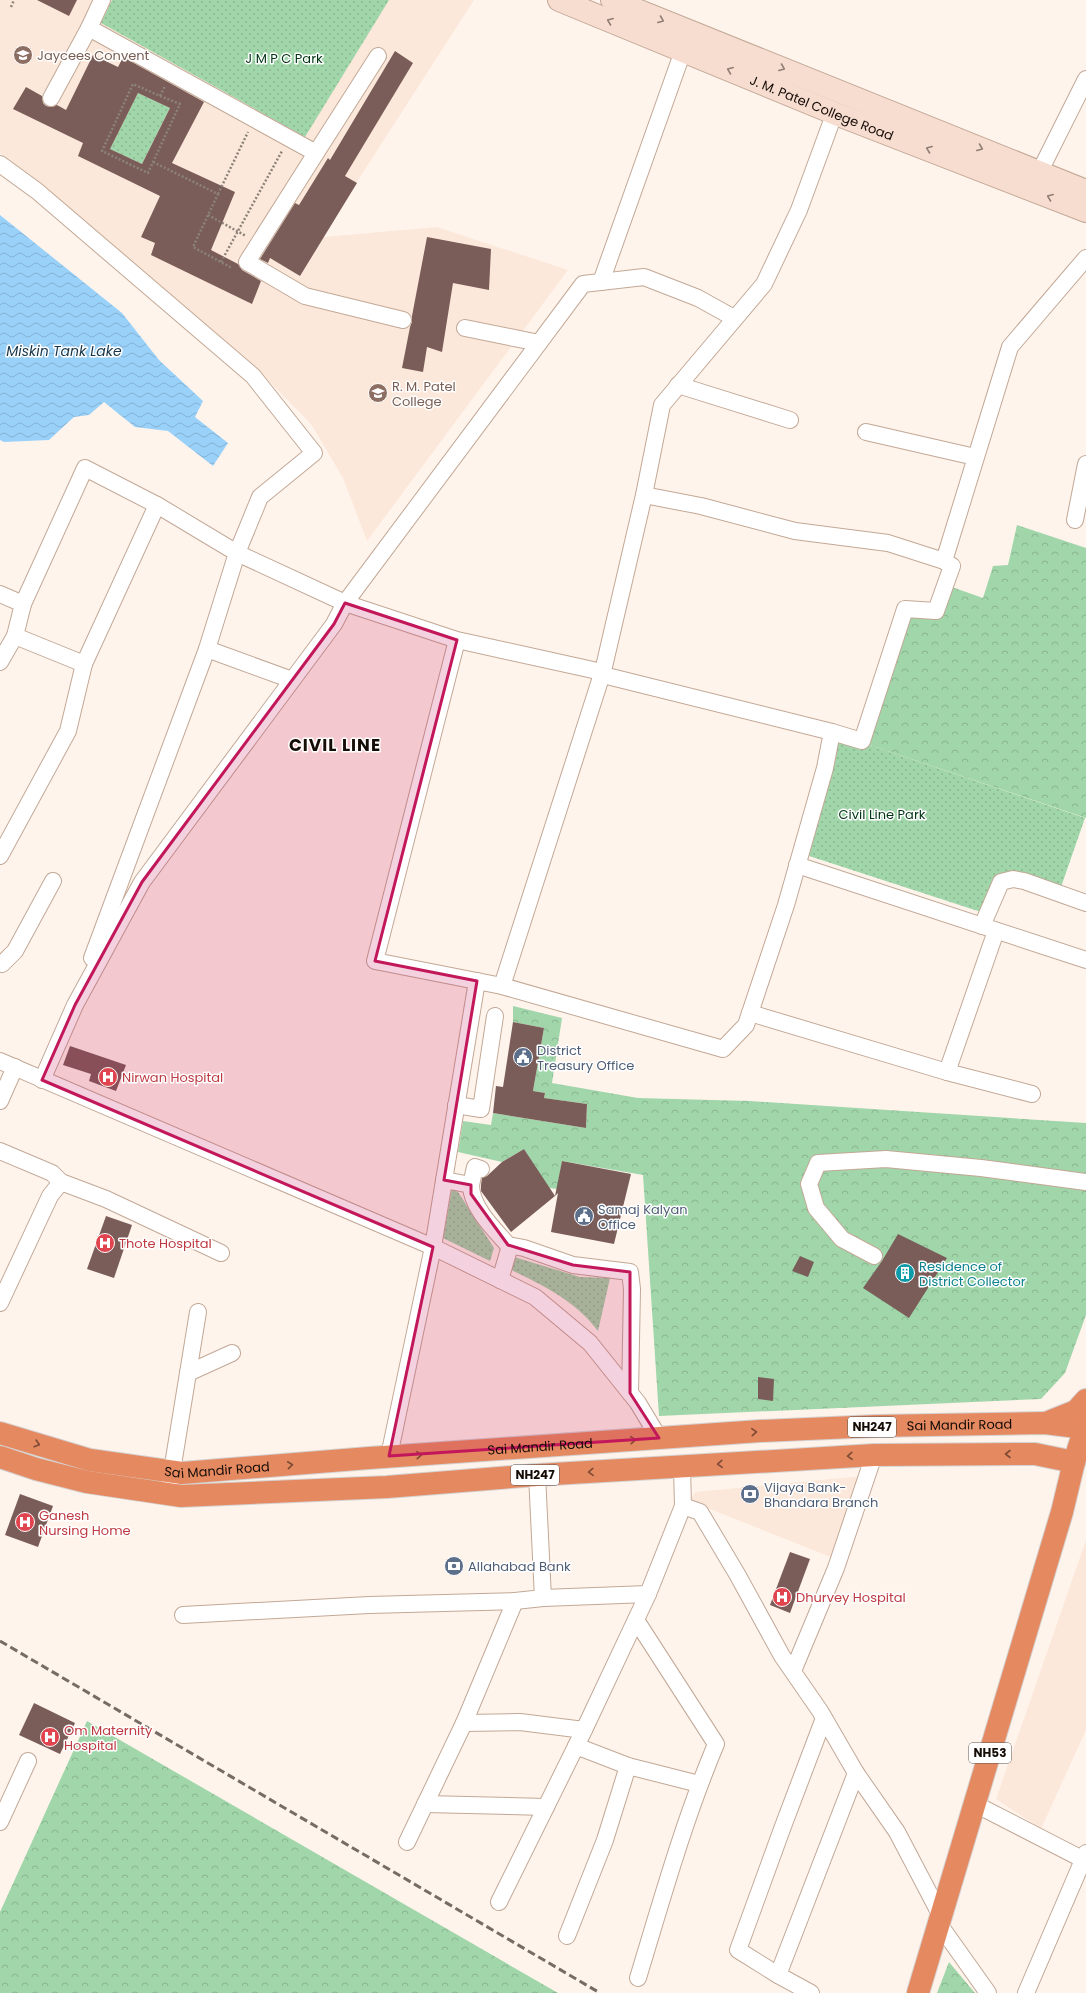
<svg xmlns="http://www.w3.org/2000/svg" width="1086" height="1993" viewBox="0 0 1086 1993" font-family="Poppins,sans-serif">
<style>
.built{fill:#fce8da}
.forest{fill:url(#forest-crowns)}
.park{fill:url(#park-dots)}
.water{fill:url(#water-waves)}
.building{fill:#7a5d59;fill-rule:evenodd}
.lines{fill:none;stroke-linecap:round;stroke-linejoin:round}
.street-casing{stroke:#c2a896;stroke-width:18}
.secondary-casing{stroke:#c2a896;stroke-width:24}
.highway-casing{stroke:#d5d3d2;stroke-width:24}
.path{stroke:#8c827a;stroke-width:2.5;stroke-dasharray:2 2;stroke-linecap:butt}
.street{stroke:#fff;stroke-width:16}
.secondary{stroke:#f7dcd0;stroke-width:22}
.highway{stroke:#e58961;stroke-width:22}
.rail{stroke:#766c65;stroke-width:3;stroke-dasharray:8 4;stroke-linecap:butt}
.oneway{stroke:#917e75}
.oneway2{stroke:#7d4a34}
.marked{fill:#c2185b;fill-opacity:0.2;stroke:#c2185b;stroke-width:3;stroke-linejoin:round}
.labels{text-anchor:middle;stroke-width:3;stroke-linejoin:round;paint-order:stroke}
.shield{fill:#fff;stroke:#5b5551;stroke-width:1}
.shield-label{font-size:12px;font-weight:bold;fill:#150c06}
.education-label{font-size:13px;fill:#785e54;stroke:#fff;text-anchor:start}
.park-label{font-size:13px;fill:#013413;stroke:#fff}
.street-label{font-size:13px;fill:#150c06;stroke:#fff}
.service-label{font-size:13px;fill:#4e5e75;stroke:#fff;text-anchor:start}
.health-label{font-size:13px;fill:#be3a42;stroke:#fff;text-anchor:start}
.culture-label{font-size:13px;fill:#0d838f;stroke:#fff;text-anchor:start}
.water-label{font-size:14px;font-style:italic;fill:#16354a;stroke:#fff}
.district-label{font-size:17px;font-weight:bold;letter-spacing:1px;fill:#150c06;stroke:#fff}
</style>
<defs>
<pattern id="forest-crowns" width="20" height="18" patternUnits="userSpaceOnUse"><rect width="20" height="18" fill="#a0d6a9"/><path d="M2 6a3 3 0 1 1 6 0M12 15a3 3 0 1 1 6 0" fill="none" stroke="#89b690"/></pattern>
<pattern id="park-dots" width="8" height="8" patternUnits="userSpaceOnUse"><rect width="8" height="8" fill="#a0d6a9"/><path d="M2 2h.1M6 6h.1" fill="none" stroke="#89b690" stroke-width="1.8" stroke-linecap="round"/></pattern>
<pattern id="water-waves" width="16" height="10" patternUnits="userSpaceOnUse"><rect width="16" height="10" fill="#9ad1f9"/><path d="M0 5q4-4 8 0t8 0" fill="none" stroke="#84b2d4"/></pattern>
</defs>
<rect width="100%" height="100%" fill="#fff4ec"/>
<g class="built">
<polygon points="0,0 474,0 353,188 324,237 437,227 568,270 367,541 343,478 311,424 249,361 0,153"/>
<polygon points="863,1476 838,1560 690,1501 695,1492"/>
<polygon points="1086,1540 1086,1730 1041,1829 996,1799"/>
</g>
<g class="forest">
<polygon points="1017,525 1086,548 1086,818 864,743 907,611 938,613 949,586 983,598 993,566 1008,565"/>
<polygon points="513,1006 562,1018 552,1083 638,1098 750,1101 1086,1123 1086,1315 1065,1373 1041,1399 659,1416 643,1175 562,1161 557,1189 549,1188 524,1149 502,1162 458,1152 463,1121 491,1125 493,1113 586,1128 587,1104 544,1098 545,1093 533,1091 544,1028 513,1022"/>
<polygon points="87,1721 558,1993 0,1993 0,1912"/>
<polygon points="949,1962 975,1993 937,1993"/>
</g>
<g class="park">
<polygon points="112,0 389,0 305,137 101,23"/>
<polygon points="138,93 170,108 142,164 110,149"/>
<polygon points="838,740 864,743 1085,818 1061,887 1020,874 981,912 806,855"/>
<polygon points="452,1189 458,1192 494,1248 490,1261 443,1238"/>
<path d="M511 1256 580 1277 610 1278 598 1331C576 1301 541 1284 509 1269Z"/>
</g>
<polygon class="water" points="0,215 122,313 159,360 203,401 195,417 228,443 213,466 168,431 135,427 104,402 89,415 74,417 49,440 4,442 0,440"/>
<g class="building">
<polygon points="37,0 77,0 69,16"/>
<polygon points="395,51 413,63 345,176 357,183 300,276 270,258 268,263 260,259 295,203 299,205 328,158 330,160"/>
<path d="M93 55 118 67 123 57 204 102 172 163 235 192 211 250 238 264 242 270 261 281 252 304 151 255 155 243 141 237 160 196 78 156 83 143 13 109 26 87 42 96 43 103 46 106 52 107 57 105 66 110ZM138 93 170 108 142 164 110 149Z"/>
<polygon points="427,237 491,249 489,290 453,283 442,352 427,347 423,372 402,368 410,327 412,322 412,316"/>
<polygon points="513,1022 544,1028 533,1091 545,1093 544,1098 587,1104 586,1128 493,1113 496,1086 503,1087"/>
<polygon points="70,1046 126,1065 116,1091 89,1081 91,1074 63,1065"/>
<polygon points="524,1149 555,1196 511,1232 481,1191 481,1185 482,1178 487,1176 502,1162"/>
<polygon points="562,1161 631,1174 614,1244 551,1232 558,1193 555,1196"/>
<polygon points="106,1216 132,1225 114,1278 87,1269"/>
<polygon points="898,1234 947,1258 909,1318 863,1288 882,1261"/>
<polygon points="800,1256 814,1262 808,1277 792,1271"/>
<polygon points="758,1377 774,1379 773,1401 758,1399"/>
<polygon points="20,1494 53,1506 38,1547 5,1535"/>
<polygon points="790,1552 810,1559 790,1613 770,1605"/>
<polygon points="34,1703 75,1723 60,1754 19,1735"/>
</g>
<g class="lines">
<g class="street-casing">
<g id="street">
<polyline points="102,0 89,28 316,153 247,262 305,296 403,320"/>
<polyline points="51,98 89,28"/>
<polyline points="316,153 378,56"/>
<polyline points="0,164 37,191 253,376 314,453 260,497 237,553 345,603 334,624 142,882 75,1005 42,1080"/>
<polyline points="1040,171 1086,79"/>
<polyline points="601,282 683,51"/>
<polyline points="465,328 539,343"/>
<polyline points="678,385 790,420"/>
<polyline points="866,432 975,457"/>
<polyline points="644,495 701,506 795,531 888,543 944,561"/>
<polyline points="1075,520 1086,464"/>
<polyline points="0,594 23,604 15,636"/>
<polyline points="23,604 85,468 157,505"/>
<polyline points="457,640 375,961 502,986 723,1049 746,1025 786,905 825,768 832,732 607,676 593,670 457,640 345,603 583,284 644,277 698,298 734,318"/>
<polyline points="207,649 292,680"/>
<polyline points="0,662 15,636 84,664 157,505 237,553 207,649 92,958"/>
<polyline points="832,732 862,741 905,609 936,611 952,566 944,561 1010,347 1086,258"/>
<polyline points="0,856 68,731 84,664"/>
<polyline points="797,865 1086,960"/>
<polyline points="982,926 1001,882 1013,879 1024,881 1086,903"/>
<polyline points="0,963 2,964 15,951 53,881"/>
<polyline points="502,986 603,671 644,495 662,405 764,284 799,210 831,123 836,114"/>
<polyline points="750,1013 947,1072 996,931"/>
<polyline points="0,1061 433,1247 535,1297 590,1343 638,1403 659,1438"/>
<polyline points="947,1072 1032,1094"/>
<polyline points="0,1101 15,1067"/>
<polyline points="456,1105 481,1109 495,1016"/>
<polyline points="0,1151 52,1173 61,1182 106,1199 221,1253"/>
<path d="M444 1180 471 1185C471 1207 494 1229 508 1245L524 1248 573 1265 630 1272 632 1289 630 1393"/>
<polyline points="471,1185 475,1167 481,1169"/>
<polyline points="874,1256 842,1239 816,1208 809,1184 818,1163 886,1159 981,1168 1086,1182"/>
<polyline points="500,1280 510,1246"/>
<polyline points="0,1303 50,1196 61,1182"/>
<polyline points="188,1373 232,1353"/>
<polyline points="389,1456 433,1247 477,981"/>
<polyline points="537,1475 543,1598"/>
<polyline points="170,1483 198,1312"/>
<polyline points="683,1506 700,1512 737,1574 782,1656 820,1711 856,1773 897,1832 941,1916"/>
<polyline points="183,1615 369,1605 515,1601 543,1598 648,1594"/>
<path d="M636 1620 716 1744C684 1820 662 1899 638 1978"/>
<polyline points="793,1671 836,1568 874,1455"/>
<polyline points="464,1723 520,1722 584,1730"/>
<polyline points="576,1746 628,1766 699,1784"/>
<polyline points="425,1804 546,1807"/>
<polyline points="975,1804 1086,1861"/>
<polyline points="0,1822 28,1761"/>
<polyline points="407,1842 464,1723 515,1601"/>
<polyline points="499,1902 584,1730 648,1594 683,1506 682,1467"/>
<polyline points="939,1924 988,1993"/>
<polyline points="567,1936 605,1840 628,1766"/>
<polyline points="778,1975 738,1950 782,1829 824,1718"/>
<polyline points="811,1993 778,1975 856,1773"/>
<polyline points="1026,1993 1086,1853"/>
</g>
</g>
<g class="secondary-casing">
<g id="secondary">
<path id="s1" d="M559 0 836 114 1086 211"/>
<polyline points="612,0 1086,191"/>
</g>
</g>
<g class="highway-casing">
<g id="highway">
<polyline points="1046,1423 1076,1411 1086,1400"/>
<path id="s2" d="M0 1433 90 1460 182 1473 369 1458 760 1431 876 1426 1045 1423 1085 1428"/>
<polyline points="0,1457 36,1469 87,1482 181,1496 387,1487 537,1475 874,1455 1035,1454 1074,1462"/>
<polyline points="918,1993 1062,1512 1074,1462 1086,1425"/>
</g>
</g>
<g class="path">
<polyline points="11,7 14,0"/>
<polyline points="160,96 180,104 148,173 102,151 133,84 160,96 165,86"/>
<polyline points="153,162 218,194 193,247 232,268"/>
<polyline points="218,194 248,132"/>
<polyline points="208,215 246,236"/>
<polyline points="221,262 282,151"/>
</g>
<use href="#street" class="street"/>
<use href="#secondary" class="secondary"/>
<use href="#highway" class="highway"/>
<polyline class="rail" points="0,1641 600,1993"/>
</g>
<defs><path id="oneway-chevron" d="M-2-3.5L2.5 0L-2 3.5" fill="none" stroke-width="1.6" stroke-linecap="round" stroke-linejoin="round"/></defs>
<g class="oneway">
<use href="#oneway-chevron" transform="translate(661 20) rotate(22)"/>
<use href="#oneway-chevron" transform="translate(610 21) rotate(-158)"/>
<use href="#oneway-chevron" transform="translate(782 68) rotate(22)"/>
<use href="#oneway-chevron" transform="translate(730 70) rotate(-158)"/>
<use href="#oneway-chevron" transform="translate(980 148) rotate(22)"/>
<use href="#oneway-chevron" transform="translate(929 149) rotate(-159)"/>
<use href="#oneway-chevron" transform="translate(1050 197) rotate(-158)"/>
</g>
<g class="oneway2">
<use href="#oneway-chevron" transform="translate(754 1432) rotate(-4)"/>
<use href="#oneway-chevron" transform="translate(633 1440) rotate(-4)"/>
<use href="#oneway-chevron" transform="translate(37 1444) rotate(17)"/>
<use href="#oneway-chevron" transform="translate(1008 1454) rotate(180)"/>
<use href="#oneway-chevron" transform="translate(419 1455) rotate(-3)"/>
<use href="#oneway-chevron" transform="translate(850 1456) rotate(177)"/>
<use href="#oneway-chevron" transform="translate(720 1464) rotate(176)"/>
<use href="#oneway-chevron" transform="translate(290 1465) rotate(-6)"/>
<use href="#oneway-chevron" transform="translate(591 1472) rotate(177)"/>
</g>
<path class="marked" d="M345 603 457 640 375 961 477 981 444 1180 471 1185V1194L508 1245 573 1265 630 1272V1393L659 1438 389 1456 433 1247 42 1080 75 1005 142 882 334 624Z"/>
<defs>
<g id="school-disc" transform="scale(1)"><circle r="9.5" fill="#8d6e63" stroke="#fff"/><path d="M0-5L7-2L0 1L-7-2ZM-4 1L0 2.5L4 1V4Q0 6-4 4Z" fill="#fff"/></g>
<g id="university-disc" transform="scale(1)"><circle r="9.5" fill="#8d6e63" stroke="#fff"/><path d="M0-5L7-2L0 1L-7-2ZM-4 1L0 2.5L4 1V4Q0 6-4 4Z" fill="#fff"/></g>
<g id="civic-disc" transform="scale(1)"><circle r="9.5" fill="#5c6f8a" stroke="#fff"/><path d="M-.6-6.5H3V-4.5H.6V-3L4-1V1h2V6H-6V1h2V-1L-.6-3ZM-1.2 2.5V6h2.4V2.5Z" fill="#fff"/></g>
<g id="hospital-disc" transform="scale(1)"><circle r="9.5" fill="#e0444e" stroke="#fff"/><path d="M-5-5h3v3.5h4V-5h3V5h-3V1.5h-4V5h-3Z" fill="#fff"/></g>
<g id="building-disc" transform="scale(1)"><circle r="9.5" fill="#0f9aa8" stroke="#fff"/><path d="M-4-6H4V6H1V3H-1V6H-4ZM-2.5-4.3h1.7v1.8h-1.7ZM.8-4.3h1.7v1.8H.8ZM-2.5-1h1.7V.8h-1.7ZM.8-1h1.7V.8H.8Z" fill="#fff"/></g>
<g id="bank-disc" transform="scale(1)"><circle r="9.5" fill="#5c6f8a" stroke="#fff"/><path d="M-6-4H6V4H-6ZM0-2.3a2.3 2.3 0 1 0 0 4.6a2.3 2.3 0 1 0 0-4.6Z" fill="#fff"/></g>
</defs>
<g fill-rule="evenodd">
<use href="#school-disc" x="23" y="55"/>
<use href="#university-disc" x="378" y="393"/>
<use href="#civic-disc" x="523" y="1057"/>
<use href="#hospital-disc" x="108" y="1077"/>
<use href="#civic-disc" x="584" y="1216"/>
<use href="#hospital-disc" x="105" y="1243"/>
<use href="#building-disc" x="905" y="1273"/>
<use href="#bank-disc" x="750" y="1494"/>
<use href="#hospital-disc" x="25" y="1522"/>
<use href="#bank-disc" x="454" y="1566"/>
<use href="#hospital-disc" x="782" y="1597"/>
<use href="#hospital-disc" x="50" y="1737"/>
</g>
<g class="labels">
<g class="shield">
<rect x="848" y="1417" width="48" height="20" rx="3"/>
<rect x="511" y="1465" width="48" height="20" rx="3"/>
<rect x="969" y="1743" width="42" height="20" rx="3"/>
</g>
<g class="shield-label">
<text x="872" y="1431">NH247</text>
<text x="535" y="1479">NH247</text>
<text x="990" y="1757">NH53</text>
</g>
<g class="education-label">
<text x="37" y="60">Jaycees Convent</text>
<text x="392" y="391">R. M. Patel<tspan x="392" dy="15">College</tspan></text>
</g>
<g class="park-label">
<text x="284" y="63">J M P C Park</text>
<text x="882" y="819">Civil Line Park</text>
</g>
<g class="street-label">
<text dy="5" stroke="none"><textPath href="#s1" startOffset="284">J. M. Patel College Road</textPath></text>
<text dy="5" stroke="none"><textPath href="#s2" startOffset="966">Sai Mandir Road</textPath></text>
<text dy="5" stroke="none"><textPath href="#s2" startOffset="546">Sai Mandir Road</textPath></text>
<text dy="5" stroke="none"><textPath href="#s2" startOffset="222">Sai Mandir Road</textPath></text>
</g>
<g class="service-label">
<text x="537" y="1055">District<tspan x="537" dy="15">Treasury Office</tspan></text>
<text x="598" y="1214">Samaj Kalyan<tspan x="598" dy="15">Office</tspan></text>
<text x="764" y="1492">Vijaya Bank-<tspan x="764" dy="15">Bhandara Branch</tspan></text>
<text x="468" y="1571">Allahabad Bank</text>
</g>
<g class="health-label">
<text x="122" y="1082">Nirwan Hospital</text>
<text x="119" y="1248">Thote Hospital</text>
<text x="39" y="1520">Ganesh<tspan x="39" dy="15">Nursing Home</tspan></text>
<text x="796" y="1602">Dhurvey Hospital</text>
<text x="64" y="1735">Om Maternity<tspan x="64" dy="15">Hospital</tspan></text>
</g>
<g class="culture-label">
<text x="919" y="1271">Residence of<tspan x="919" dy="15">District Collector</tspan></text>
</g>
<g class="water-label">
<text x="64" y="356">Miskin Tank Lake</text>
</g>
<g class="district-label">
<text x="335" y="751">CIVIL LINE</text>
</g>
</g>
</svg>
